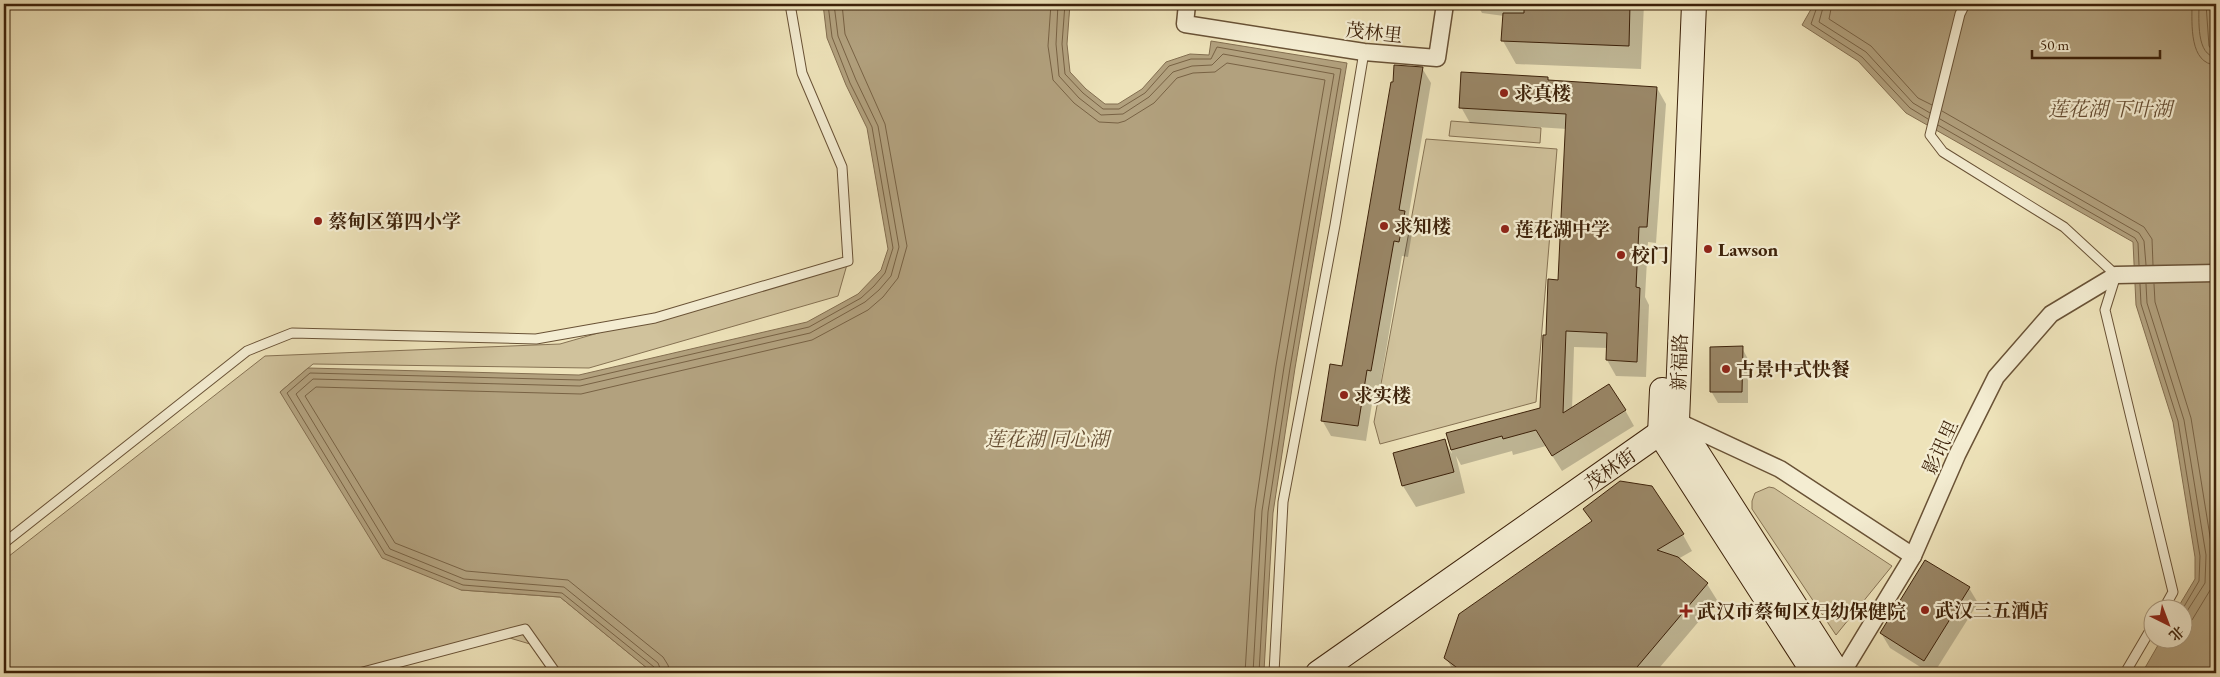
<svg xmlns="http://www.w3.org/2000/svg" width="2220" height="677" viewBox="0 0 2220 677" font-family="'EB Garamond','Noto Serif SC',serif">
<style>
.green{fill:#d0c29c;stroke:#867253}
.water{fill:#b2a17e;stroke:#836e50}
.shadow{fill:#0003}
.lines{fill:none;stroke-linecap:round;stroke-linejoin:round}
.shore{stroke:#786244;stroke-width:1}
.building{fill:#998666;stroke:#3d220a}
.lane-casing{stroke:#695236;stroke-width:11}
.street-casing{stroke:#695236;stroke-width:19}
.secondary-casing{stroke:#3d220a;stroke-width:26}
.lane{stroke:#f4edd2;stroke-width:9}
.street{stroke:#f4edd2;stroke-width:16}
.secondary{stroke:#f4edd2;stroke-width:24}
.poi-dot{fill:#8f2418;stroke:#f4edd2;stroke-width:2}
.labels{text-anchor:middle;stroke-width:4.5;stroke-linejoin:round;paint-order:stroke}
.street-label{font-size:19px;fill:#3d220a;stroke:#f4edd2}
.poi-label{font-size:19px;font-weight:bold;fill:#3d220a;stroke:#f4edd2;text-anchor:start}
.water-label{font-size:20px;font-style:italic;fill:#664e33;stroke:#f4edd2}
</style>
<rect width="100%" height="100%" fill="#eee3ba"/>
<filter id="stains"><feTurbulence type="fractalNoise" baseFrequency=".004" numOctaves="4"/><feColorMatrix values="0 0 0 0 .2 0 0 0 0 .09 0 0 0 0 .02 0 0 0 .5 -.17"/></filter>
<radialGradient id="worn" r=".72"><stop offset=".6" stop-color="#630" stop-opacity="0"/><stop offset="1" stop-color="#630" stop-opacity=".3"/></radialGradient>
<g class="green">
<polygon points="1451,121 1541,128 1540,143 1449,136"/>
<polygon points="1426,139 1557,149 1536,402 1380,444 1374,422"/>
<polygon points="848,261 838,296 589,368 313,364 280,392 461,590 560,597 653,673 550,673 530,644 503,636 365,673 4,673 4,560 265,356 560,344"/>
<polygon points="1769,487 1774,488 1892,566 1836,635 1752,509 1752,501 1755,493"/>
</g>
<g class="water">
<polygon points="823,4 1070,4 1067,44 1070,72 1086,89 1105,104 1118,104 1142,89 1166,62 1190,54 1209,55 1211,41 1347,63 1295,368 1273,513 1264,671 1262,673 653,673 560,597 461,590 382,558 280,392 308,368 579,375 807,322 858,294 881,270 888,249 867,128 846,85 827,38"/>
<polygon points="1814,4 2211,4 2216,70 2216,673 2142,673 2161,640 2182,640 2182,610 2177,609 2195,579 2195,557 2173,422 2136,305 2133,242 1906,113 1858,61 1802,25"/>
</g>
<g class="shadow">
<polygon points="1477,4 1644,4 1641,69 1516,64 1503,41 1504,16 1482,13"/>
<polygon points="1422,68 1431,83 1408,219 1413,227 1408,257 1402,256 1380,386 1375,385 1366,441 1331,436 1322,420 1343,368"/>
<polygon points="1548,79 1549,81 1657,88 1666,104 1656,243 1648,242 1645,297 1649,305 1646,377 1616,376 1607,360 1608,348 1574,347 1572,409 1625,410 1634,426 1562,471 1546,446 1513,455 1512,451 1461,465 1456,456 1465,493 1416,507 1403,486 1395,454 1444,440 1452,454 1448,434 1541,409 1548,336 1559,281 1567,129 1470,123 1461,107"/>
<polygon points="1742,348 1748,359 1748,403 1718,403 1711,391"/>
<polygon points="1585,509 1683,535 1692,551 1678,559 1707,584 1717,600 1655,673 1455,673 1446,658 1593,523"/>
<polygon points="1926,561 1969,588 1978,603 1934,673 1930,673 1890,648 1881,633"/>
</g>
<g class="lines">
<g class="shore">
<polyline points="1051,4 1048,46 1053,80 1074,103 1099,122 1118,123 1125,121 1154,103 1177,78 1193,73 1215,72 1227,63 1325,80 1276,366 1255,510 1245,673"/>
<polyline points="1058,4 1056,44 1059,76 1079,98 1101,115 1123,114 1149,97 1173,72 1192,66 1212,65 1223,54 1334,74 1284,367 1262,511 1253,673"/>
<polyline points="1065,4 1062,44 1065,74 1083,93 1103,109 1119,109 1145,93 1169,66 1191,59 1211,59 1217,47 1341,69 1290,368 1268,512 1259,673"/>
<polyline points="1818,4 1811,24 1862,57 1910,108 1928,119"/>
<polyline points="1824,4 1819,22 1866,52 1913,103 1930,113"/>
<polyline points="1832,4 1829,19 1871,46 1918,98 1932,105"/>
<path d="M2192 4C2192 24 2189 64 2216 65"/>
<path d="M2199 4C2199 19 2196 56 2216 57"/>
<polyline points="2206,4 2209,46 2212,50 2216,51"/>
<polyline points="1942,111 2144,227 2152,239 2153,265"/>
<polyline points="1940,119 2139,233 2144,241 2146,265"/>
<polyline points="1938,125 2135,238 2138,243 2139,265"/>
<polyline points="2140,284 2141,304 2178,421 2200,556 2199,581 2182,610"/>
<polyline points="2146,284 2147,303 2184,420 2206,555 2205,583 2182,619"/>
<polyline points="2154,284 2155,302 2191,418 2213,555 2212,587 2192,620 2182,627"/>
<polyline points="656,673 654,667 562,593 463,585 385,554 287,393 310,373 580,380 809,327 861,298 874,286 885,273 893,248 872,127 850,83 832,37 828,4"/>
<polyline points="662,673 658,663 564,587 464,579 390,549 296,394 313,379 580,386 810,333 865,302 879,290 891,276 899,247 878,126 856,80 838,36 834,4"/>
<polyline points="670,673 668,665 663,657 568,580 466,571 395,543 305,396 316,387 581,394 812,340 868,310 883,297 898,278 907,246 885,124 845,34 842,4"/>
</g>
</g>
<g class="building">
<polygon points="1524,4 1630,4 1629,46 1501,41 1503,13 1524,13"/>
<polygon points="1394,65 1423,67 1399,210 1405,211 1399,242 1394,241 1371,371 1367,370 1358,426 1321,421 1330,364 1342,366 1391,82 1393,82"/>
<polygon points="1461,72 1548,77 1548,80 1657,87 1647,227 1639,227 1636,287 1640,288 1637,362 1606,360 1607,333 1566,331 1563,413 1609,384 1626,410 1552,456 1536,430 1503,439 1502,436 1451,450 1446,433 1540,408 1543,335 1546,335 1548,279 1558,280 1566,114 1459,108"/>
<polygon points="1743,346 1742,392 1710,392 1710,347"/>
<polygon points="1445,439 1454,472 1402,486 1393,453"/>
<polygon points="1620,481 1652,486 1684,534 1657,550 1678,557 1708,583 1632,673 1464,673 1444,658 1459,614 1592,521 1583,509"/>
<polygon points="1925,560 1970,587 1924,661 1880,633"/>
</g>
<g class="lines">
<g class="lane-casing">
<g id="lane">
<polyline points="1965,4 1960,14 1930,135 1943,152 2064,227 2116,275 2105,310 2173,592 2163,610"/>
<polyline points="4,543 247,351 292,333 536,339 655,318 848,261 842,167 802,73 790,4"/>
<polyline points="359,673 525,629 556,673"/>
<polyline points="1274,673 1283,502 1335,225 1364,52"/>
<polyline points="2125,673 2152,627"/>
</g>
</g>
<g class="street-casing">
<g id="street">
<polyline points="1187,4 1185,24 1364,52 1437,58 1445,4"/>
<polyline points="1679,422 1780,469 1913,556"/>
<polyline points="1842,673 1913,556 1957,455 1996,377 2051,314 2116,275 2216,273"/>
</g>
</g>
<g class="secondary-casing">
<g id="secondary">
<polyline points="1694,4 1677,421 1838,673"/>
<polyline points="1662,390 1660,434 1814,673"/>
<polyline points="1318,673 1671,425"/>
</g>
</g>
<use href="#lane" class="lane"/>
<use href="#street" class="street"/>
<use href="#secondary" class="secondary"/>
</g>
<g class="poi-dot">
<circle cx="1504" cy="93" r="5"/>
<circle cx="318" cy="221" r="5"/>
<circle cx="1384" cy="226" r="5"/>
<circle cx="1505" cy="229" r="5"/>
<circle cx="1708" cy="249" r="5"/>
<circle cx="1621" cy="255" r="5"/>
<circle cx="1726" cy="369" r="5"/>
<circle cx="1344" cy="395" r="5"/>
<circle cx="1925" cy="610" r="5"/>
<path d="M1683.5 603.5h5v5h5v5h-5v5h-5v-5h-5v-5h5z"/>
</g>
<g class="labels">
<g class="street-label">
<text transform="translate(1374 32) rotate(6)" y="7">茂林里</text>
<text transform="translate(1679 362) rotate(-88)" y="7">新福路</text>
<text transform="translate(1940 447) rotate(-65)" y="7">影讯里</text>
<text transform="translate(1610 469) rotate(-35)" y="7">茂林街</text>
</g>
<g class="poi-label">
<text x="1514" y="100">求真楼</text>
<text x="328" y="228">蔡甸区第四小学</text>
<text x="1394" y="233">求知楼</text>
<text x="1515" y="236">莲花湖中学</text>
<text x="1718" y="256">Lawson</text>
<text x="1631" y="262">校门</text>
<text x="1736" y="376">古景中式快餐</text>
<text x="1354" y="402">求实楼</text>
<text x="1935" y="617">武汉三五酒店</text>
<text x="1697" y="618">武汉市蔡甸区妇幼保健院</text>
</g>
<g class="water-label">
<text x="2110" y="116">莲花湖 下叶湖</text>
<text x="1047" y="446">莲花湖 同心湖</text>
</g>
</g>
<rect width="2220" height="677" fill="none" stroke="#eee3ba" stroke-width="20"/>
<rect x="5" y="5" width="2210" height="667" fill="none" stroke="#3d220a" stroke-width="2.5"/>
<rect x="10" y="10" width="2200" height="657" fill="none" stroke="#3d220a"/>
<g transform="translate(2168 624) rotate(138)"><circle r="24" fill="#f4edd2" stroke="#ab9c82"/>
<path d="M0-4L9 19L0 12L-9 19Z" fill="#8f2418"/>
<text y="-8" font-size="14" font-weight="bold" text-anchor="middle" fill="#3d220a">北</text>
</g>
<path d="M2032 50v8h128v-8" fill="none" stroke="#3d220a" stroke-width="2.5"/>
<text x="2040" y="50" font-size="15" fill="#3d220a" stroke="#f4edd2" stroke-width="4" paint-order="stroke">50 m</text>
<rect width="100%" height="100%" filter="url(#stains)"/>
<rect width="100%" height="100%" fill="url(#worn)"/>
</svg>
